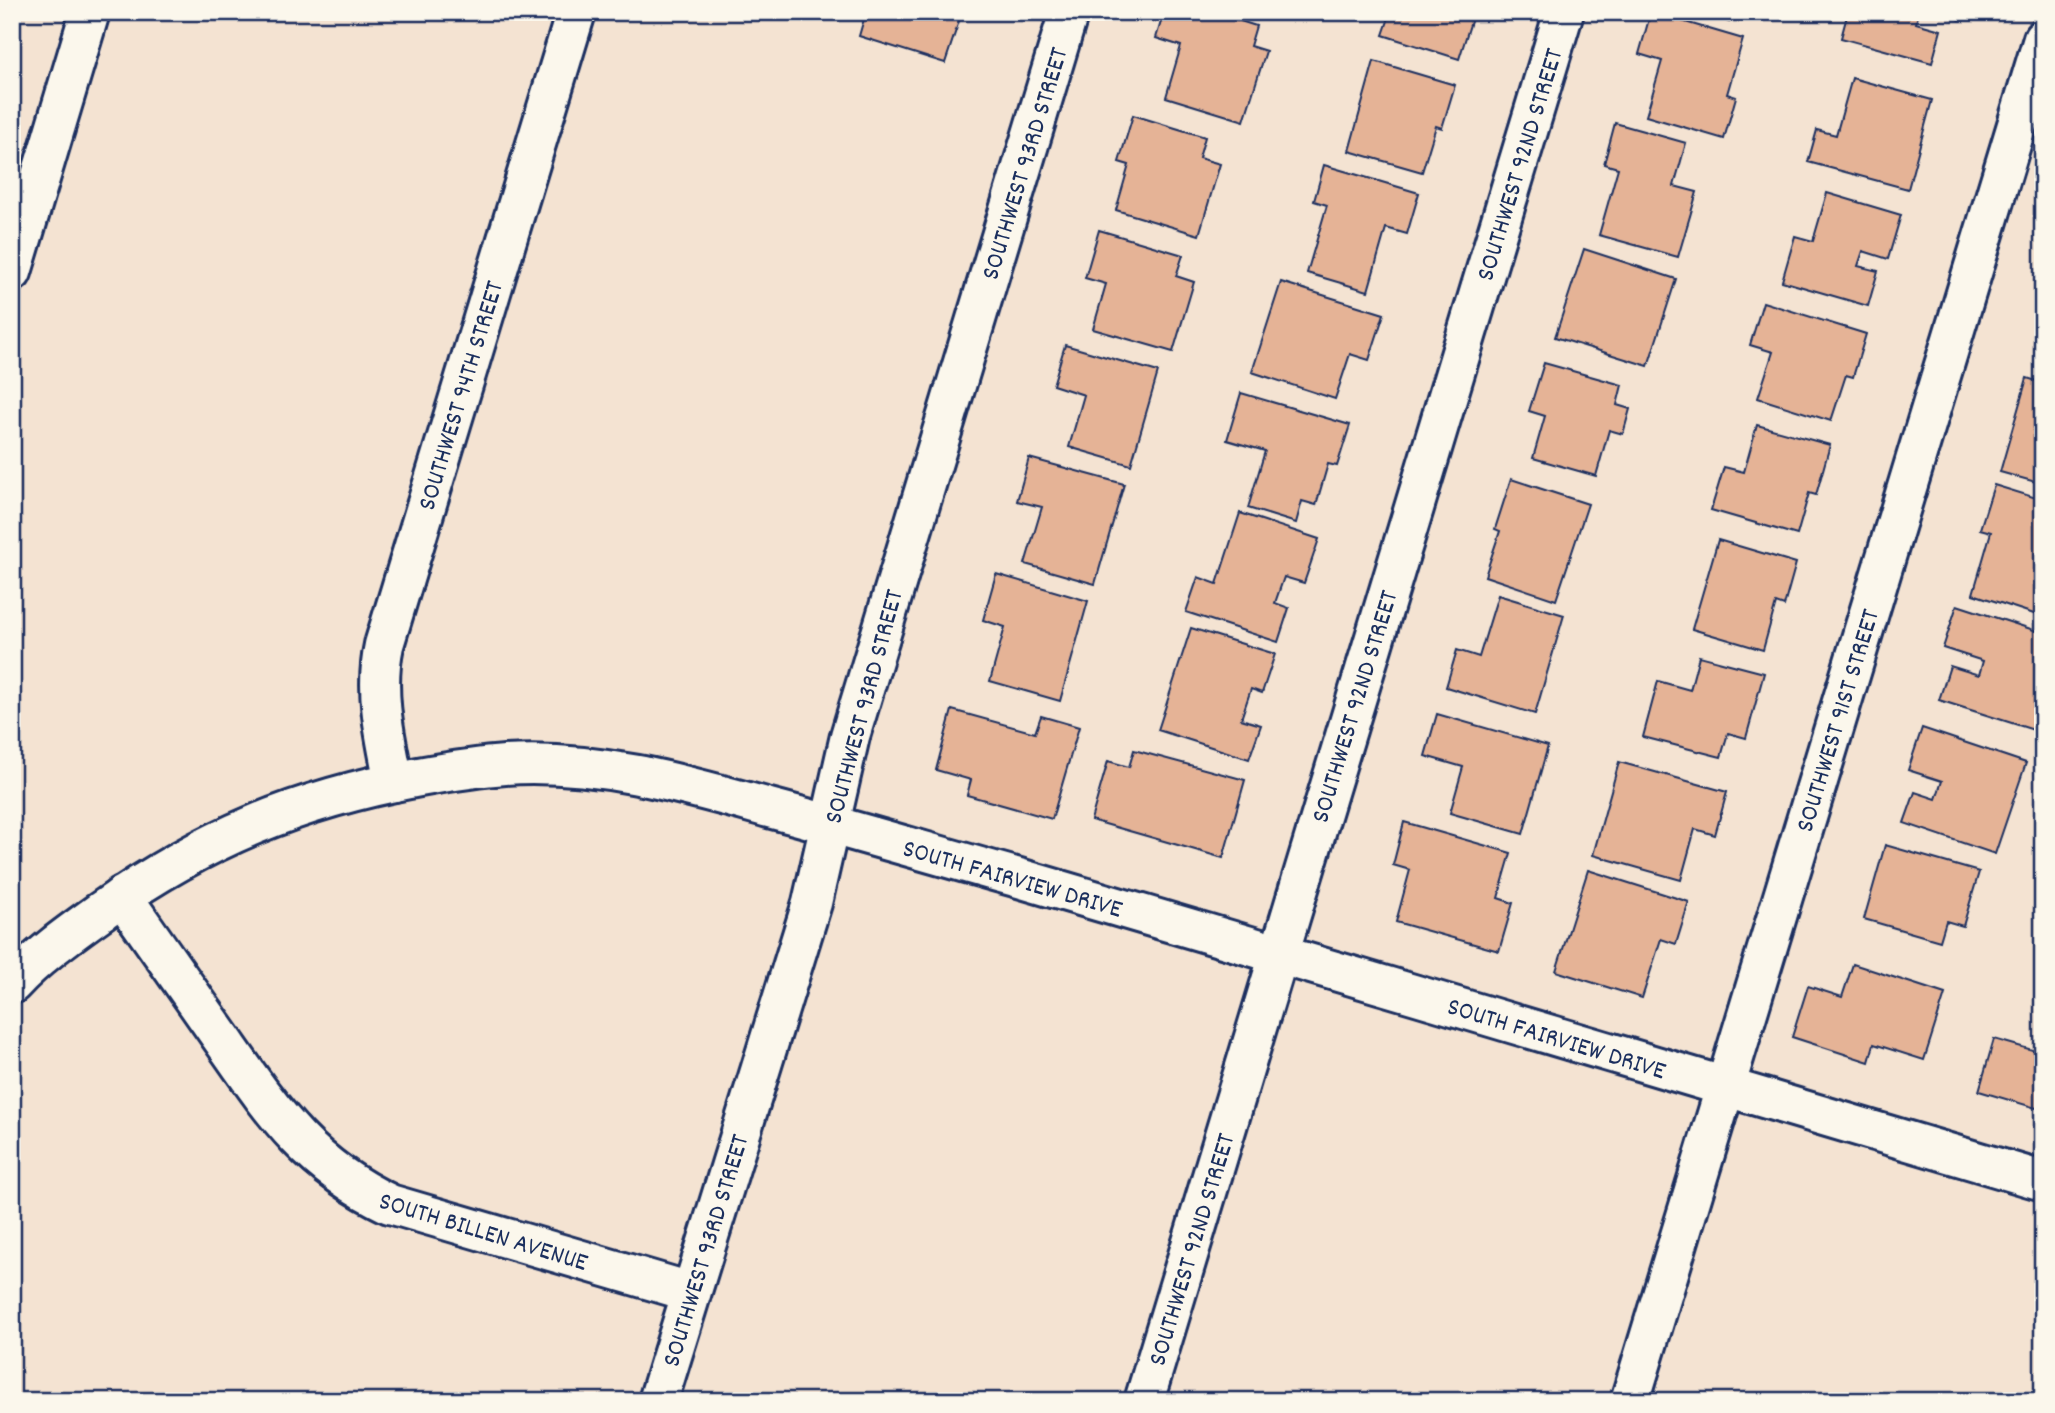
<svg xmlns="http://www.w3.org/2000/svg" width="2055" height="1413" viewBox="0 0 2055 1413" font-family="Dekko,sans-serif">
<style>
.building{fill:#e5b396;stroke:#1b2f5e;stroke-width:2}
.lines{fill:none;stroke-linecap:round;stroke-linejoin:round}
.minor-casing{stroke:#1b2f5e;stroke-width:44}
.minor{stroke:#fbf7ec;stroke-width:38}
.labels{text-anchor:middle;stroke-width:6;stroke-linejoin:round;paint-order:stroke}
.street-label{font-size:26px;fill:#1b2f5e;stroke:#fbf7ec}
</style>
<rect width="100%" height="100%" fill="#f4e3d2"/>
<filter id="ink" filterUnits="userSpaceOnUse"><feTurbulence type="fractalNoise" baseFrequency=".0143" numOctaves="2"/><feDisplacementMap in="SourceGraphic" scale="14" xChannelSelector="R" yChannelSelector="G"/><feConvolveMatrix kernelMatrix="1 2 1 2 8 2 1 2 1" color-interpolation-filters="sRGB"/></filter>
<g filter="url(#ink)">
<g class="building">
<polygon points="866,12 962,12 945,63 859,36"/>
<polygon points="1164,12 1212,12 1256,26 1250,46 1266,51 1244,121 1166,97 1181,46 1156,38"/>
<polygon points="1391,12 1474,12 1459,59 1383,35"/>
<polygon points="1651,12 1743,39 1727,94 1736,97 1724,139 1646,116 1662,61 1639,54"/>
<polygon points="1700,12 1732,12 1729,22"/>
<polygon points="1848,12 1919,12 1916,23 1941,30 1932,63 1841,38"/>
<polygon points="1932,12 1962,12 1960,20"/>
<polygon points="1374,61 1455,85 1442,128 1436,126 1422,172 1349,151"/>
<polygon points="1852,78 1932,100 1908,189 1808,162 1817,130 1836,135"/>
<polygon points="1133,115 1205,137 1199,158 1220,164 1199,235 1116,210 1129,165 1119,162"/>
<polygon points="1615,123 1686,143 1674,186 1697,192 1678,257 1599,235 1618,168 1604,164"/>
<polygon points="1324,165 1419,193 1407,234 1386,228 1368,291 1307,273 1327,205 1314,201"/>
<polygon points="1827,193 1901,215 1888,259 1863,251 1858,266 1878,271 1868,306 1782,281 1795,236 1813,241"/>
<polygon points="1099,230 1183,255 1176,276 1194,282 1173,352 1093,329 1106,284 1085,278"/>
<polygon points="1584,249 1676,279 1648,366 1555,337"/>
<polygon points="1281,282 1384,314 1369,360 1350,354 1335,399 1252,372"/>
<polygon points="1763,302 1866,334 1853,377 1846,375 1831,421 1758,398 1773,352 1750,345"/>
<polygon points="1065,345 1158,372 1131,465 1069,447 1084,395 1053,385"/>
<polygon points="1544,363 1622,385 1617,405 1630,409 1623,434 1609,430 1596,476 1533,458 1545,416 1529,411"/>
<polygon points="2027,378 2043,383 2043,484 2000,472"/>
<polygon points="1241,393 1350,425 1337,466 1328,464 1316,505 1302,501 1296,523 1248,508 1265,451 1227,440"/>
<polygon points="1757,425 1830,445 1816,495 1809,493 1797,535 1711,510 1724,467 1744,472"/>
<polygon points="1029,458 1124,484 1095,584 1025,564 1042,507 1017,501"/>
<polygon points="1511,479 1588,504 1556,600 1485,576 1500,531 1495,529"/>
<polygon points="1994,485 2043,500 2043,617 1973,594 1991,532 1980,529"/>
<polygon points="1240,513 1319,539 1304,583 1284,577 1275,603 1289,608 1278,642 1186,612 1198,577 1217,584"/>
<polygon points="1718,540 1796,563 1784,606 1776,603 1763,650 1692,629"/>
<polygon points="996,574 1088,601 1060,701 990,681 1005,627 983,620"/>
<polygon points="1498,595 1564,615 1535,714 1446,687 1457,650 1479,657"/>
<polygon points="1957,605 2043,633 2039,648 2043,649 2043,713 2037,731 1939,700 1950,666 1979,675 1983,661 1943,648"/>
<polygon points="1191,628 1275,654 1262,693 1251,689 1241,719 1261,725 1249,759 1158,730"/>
<polygon points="1699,656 1764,673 1746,738 1728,733 1721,757 1643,737 1658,681 1690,690"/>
<polygon points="952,710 1035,733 1041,716 1079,727 1052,819 967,795 971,780 936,770"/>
<polygon points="1437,714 1548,746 1523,834 1450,813 1463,767 1425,756"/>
<polygon points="1922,728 2026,763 1995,854 1904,823 1915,792 1936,799 1942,781 1908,770"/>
<polygon points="1134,750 1245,780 1223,858 1091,820 1108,761 1129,767"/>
<polygon points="1619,762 1727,792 1715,835 1695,829 1681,880 1593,855"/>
<polygon points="1404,822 1511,853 1498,898 1513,903 1499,951 1396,922 1410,870 1393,865"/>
<polygon points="1885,845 1979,872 1963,926 1946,921 1940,941 1864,919"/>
<polygon points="1588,870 1689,902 1676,944 1661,939 1642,998 1556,971"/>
<polygon points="1853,964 1945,994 1924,1060 1874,1044 1869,1062 1792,1037 1808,986 1842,997"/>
<polygon points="1994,1039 2043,1053 2043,1110 1979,1091"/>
</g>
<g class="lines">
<g class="minor-casing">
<g id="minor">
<polyline points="12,272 90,12"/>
<path d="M394 782C385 737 374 691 384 645L576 12"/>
<path d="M122 896C154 942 186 987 218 1033 270 1107 305 1164 390 1204L691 1292"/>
<path d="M12 984C39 955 72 932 104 909 203 839 299 799 419 777 447 772 476 767 505 765 596 759 683 784 769 808 853 830 936 855 1019 878 1361 977 1701 1081 2043 1181"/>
<polyline points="658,1401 812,903 850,736 1069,12"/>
<polyline points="1144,1401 1564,12"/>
<polyline points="1630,1401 2043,39"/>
</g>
</g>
<use href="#minor" class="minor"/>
</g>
</g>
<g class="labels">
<g class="street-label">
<text transform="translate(1023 163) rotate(-73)" y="9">SOUTHWEST 93RD STREET</text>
<text transform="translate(1518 164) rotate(-73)" y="9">SOUTHWEST 92ND STREET</text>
<text transform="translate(459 395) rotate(-73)" y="9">SOUTHWEST 94TH STREET</text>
<text transform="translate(862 706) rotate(-75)" y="9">SOUTHWEST 93RD STREET</text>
<text transform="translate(1353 706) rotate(-73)" y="9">SOUTHWEST 92ND STREET</text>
<text transform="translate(1836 720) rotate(-73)" y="9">SOUTHWEST 91ST STREET</text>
<text transform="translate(1013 877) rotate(16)" y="9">SOUTH FAIRVIEW DRIVE</text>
<text transform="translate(1557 1037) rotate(17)" y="9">SOUTH FAIRVIEW DRIVE</text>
<text transform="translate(484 1230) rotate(17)" y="9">SOUTH BILLEN AVENUE</text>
<text transform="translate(1190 1249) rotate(-73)" y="9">SOUTHWEST 92ND STREET</text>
<text transform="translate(704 1250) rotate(-73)" y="9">SOUTHWEST 93RD STREET</text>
</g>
</g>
<rect width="2055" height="1413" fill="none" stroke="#fbf7ec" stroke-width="42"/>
<rect x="21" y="21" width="2013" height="1371" fill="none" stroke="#1b2f5e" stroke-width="2.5" filter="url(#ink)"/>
</svg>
